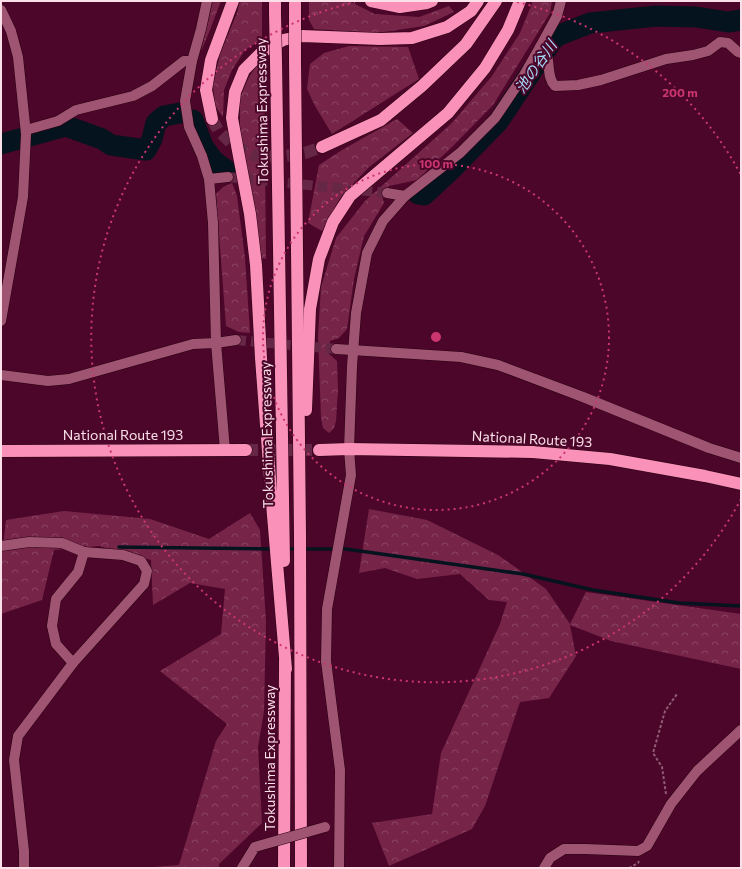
<svg xmlns="http://www.w3.org/2000/svg" width="742" height="869" viewBox="0 0 742 869" font-family="Commissioner,'Noto Sans JP',sans-serif">
<style>
.forest{fill:url(#forest-crowns)}
.lines{fill:none;stroke-linecap:round;stroke-linejoin:round}
.stream{stroke:#04131d;stroke-width:3.5}
.river{stroke:#04131d;stroke-width:21}
.minor-tunnel{stroke:#662746;stroke-width:10;stroke-dasharray:10 5;stroke-linecap:butt}
.highway-tunnel{stroke:#662746;stroke-width:12;stroke-dasharray:12 6;stroke-linecap:butt}
.minor-casing{stroke:#290012;stroke-width:11}
.highway-casing{stroke:#290012;stroke-width:13}
.path{stroke:#905b74;stroke-width:2;stroke-dasharray:3 2;stroke-linecap:butt}
.minor{stroke:#9f5471;stroke-width:10}
.highway{stroke:#fa91b9;stroke-width:12}
.minor-bridge-casing{stroke:#290012;stroke-width:11;stroke-linecap:butt}
.highway-bridge-casing{stroke:#290012;stroke-width:13;stroke-linecap:butt}
.minor-bridge{stroke:#9f5471;stroke-width:10}
.highway-bridge{stroke:#fa91b9;stroke-width:12}
.ring{fill:none;stroke:#cb3670;stroke-width:2;stroke-dasharray:2 4}
.labels{text-anchor:middle;stroke-width:4;stroke-linejoin:round;paint-order:stroke}
.street-label{font-size:14px;fill:#fbe0e9;stroke:#4c0629}
.water-label{font-size:15px;font-style:italic;fill:#a5d9fa;stroke:#4c0629}
.centre{fill:#cb3670;stroke:#4c0629;stroke-width:2}
.ring-label{font-size:12px;text-anchor:middle;font-weight:bold;fill:#cb3670;stroke:#4c0629;stroke-width:4;stroke-linejoin:round;paint-order:stroke}
</style>
<defs>
<pattern id="forest-crowns" width="20" height="18" patternUnits="userSpaceOnUse"><rect width="20" height="18" fill="#762549"/><path d="M2 6a3 3 0 1 1 6 0M12 15a3 3 0 1 1 6 0" fill="none" stroke="#8a4463"/></pattern>
</defs>
<rect width="100%" height="100%" fill="#4c0629"/>
<g class="forest">
<polygon points="213,1 221,1 208,35 201,51"/>
<polygon points="240,1 262,1 262,39 245,50 232,70 224,90 223,117 215,106 213,85 220,54 237,13"/>
<polygon points="309,1 349,1 375,14 419,17 449,6 454,12 424,26 377,33 314,29 309,20"/>
<polygon points="533,1 552,1 550,13 493,105 453,146 417,180 389,186 382,196 384,203 364,236 354,279 347,329 339,338 330,341 329,354 337,361 338,390 336,421 334,428 329,433 323,428 321,418 318,336 321,287 336,238 365,201 452,123 492,76 520,33"/>
<polygon points="349,46 408,47 419,79 332,134 315,106 307,89 310,64 324,53"/>
<polygon points="264,63 266,259 262,258 240,133 240,97 249,77 257,65"/>
<polygon points="397,119 413,133 368,168 340,198 322,231 308,223 319,165 342,150"/>
<polygon points="232,183 237,196 245,258 250,333 239,332 226,326 216,194 223,187"/>
<polygon points="369,509 427,520 498,555 546,589 570,624 586,592 741,614 741,669 611,641 570,625 576,656 549,698 520,702 485,806 472,829 389,866 372,823 432,814 441,753 500,624 507,602 489,600 460,574 417,579 385,568 359,573"/>
<polygon points="64,511 150,519 209,539 250,513 260,530 266,621 264,711 258,747 262,823 219,864 219,868 142,868 179,865 216,741 227,724 160,671 221,634 225,589 190,583 153,605 151,560 99,546 54,550 42,600 1,614 1,547 3,546 6,520"/>
</g>
<g class="lines">
<g class="stream">
<polyline points="119,547 274,549"/>
<polyline points="286,549 346,549 523,574 593,590 679,603 741,606"/>
</g>
<g class="river">
<polyline points="193,120 203,146 213,160 226,170"/>
<polyline points="1,144 66,126 102,139 111,145 146,150 152,139 156,123 164,116 180,113"/>
<polyline points="418,194 424,195 453,168 498,122 552,41 557,36 590,23 656,16 696,17 728,22 741,20"/>
</g>
<g class="minor-tunnel">
<polyline points="228,177 387,193"/>
<polyline points="236,340 336,349"/>
</g>
<g class="highway-tunnel">
<polyline points="212,119 218,130 233,145 253,155 278,157 305,153 322,147"/>
<polyline points="246,450 319,450"/>
</g>
<g class="minor-casing">
<g id="minor">
<polyline points="207,1 201,29 192,61 185,101 189,127 202,156 209,179 213,223 216,343 225,450"/>
<polyline points="1,10 11,31 18,57 26,134 23,197 1,321"/>
<path d="M540 47C554 56 544 75 555 86L578 85 601 80 666 59 693 55 708 51 720 42 728 43 738 52 741 53"/>
<polyline points="26,130 58,121 76,110 133,96 152,86 184,61 192,61"/>
<polyline points="209,179 228,177"/>
<polyline points="387,193 405,196"/>
<polyline points="336,349 461,357 498,365 583,397 709,448 741,458"/>
<polyline points="1,375 48,381 69,379 193,344 216,343 236,340"/>
<polyline points="1,546 29,542 62,543 84,552 78,572 56,599 52,626 56,644 73,663"/>
<polyline points="24,868 24,851 14,760 18,736 73,663 144,584 147,571 141,561 123,555 84,552"/>
<polyline points="242,868 255,847"/>
<polyline points="339,868 340,770 326,661 327,609 351,475 349,449 352,366 356,313 367,253 383,221 405,196 460,153 495,118 524,75 540,47 557,16 561,1"/>
<polyline points="544,868 550,858 564,849 585,849 638,851 647,846 671,804 697,771 741,730"/>
</g>
</g>
<g class="highway-casing">
<g id="highway">
<polyline points="275,1 275,13"/>
<polyline points="295,1 295,13"/>
<polyline points="371,1 400,7 427,3 432,1"/>
<polyline points="295,60 300,535 301,868"/>
<polyline points="276,61 284,561"/>
<polyline points="212,119 206,90 211,60 233,1"/>
<polyline points="322,147 381,120 422,86 466,44 496,1"/>
<polyline points="306,410 310,309 319,259 333,222 350,196 448,113 485,68 508,30 520,1"/>
<polyline points="319,450 349,449 533,452 610,459 705,476 741,484"/>
<polyline points="1,451 246,450"/>
<polyline points="286,669 271,492 261,358 256,265 250,214 238,151 232,118 235,92 244,70 262,52 283,40 302,36 380,39 412,38 447,27 471,11 478,1"/>
<polyline points="284,868 285,661"/>
</g>
</g>
<g class="path">
<polyline points="666,794 662,767 653,753 665,711 677,694"/>
<polyline points="629,868 638,863 639,861"/>
</g>
<use href="#minor" class="minor"/>
<use href="#highway" class="highway"/>
<g class="minor-bridge-casing">
<polyline id="minor-bridge" points="255,847 325,827"/>
</g>
<g class="highway-bridge-casing">
<g id="highway-bridge">
<polyline points="275,13 276,61"/>
<polyline points="295,60 295,13"/>
</g>
</g>
<use href="#minor-bridge" class="minor-bridge"/>
<use href="#highway-bridge" class="highway-bridge"/>
</g>
<g class="ring">
<circle cx="436" cy="337" r="173"/>
<path d="M741 499A345 345 0 1 1 355 2M517 2A345 345 0 0 1 741 175"/>
</g>
<g class="labels">
<g class="street-label">
<text transform="translate(262 111) rotate(-91)" y="5">Tokushima Expressway</text>
<text x="123" y="440">National Route 193</text>
<text transform="translate(267 435) rotate(-91)" y="5">Tokushima Expressway</text>
<text transform="translate(532 439) rotate(3)" y="5">National Route 193</text>
<text transform="translate(270 758) rotate(-90)" y="5">Tokushima Expressway</text>
</g>
<g class="water-label">
<text transform="translate(536 67) rotate(-55)" y="5">池の谷川</text>
</g>
</g>
<circle cx="436" cy="337" r="6" class="centre"/>
<g class="ring-label">
<text x="680" y="97">200 m</text>
<text x="436" y="168">100 m</text>
</g>
<rect width="742" height="869" fill="none" stroke="#fbe0e9" stroke-width="4"/>
</svg>
